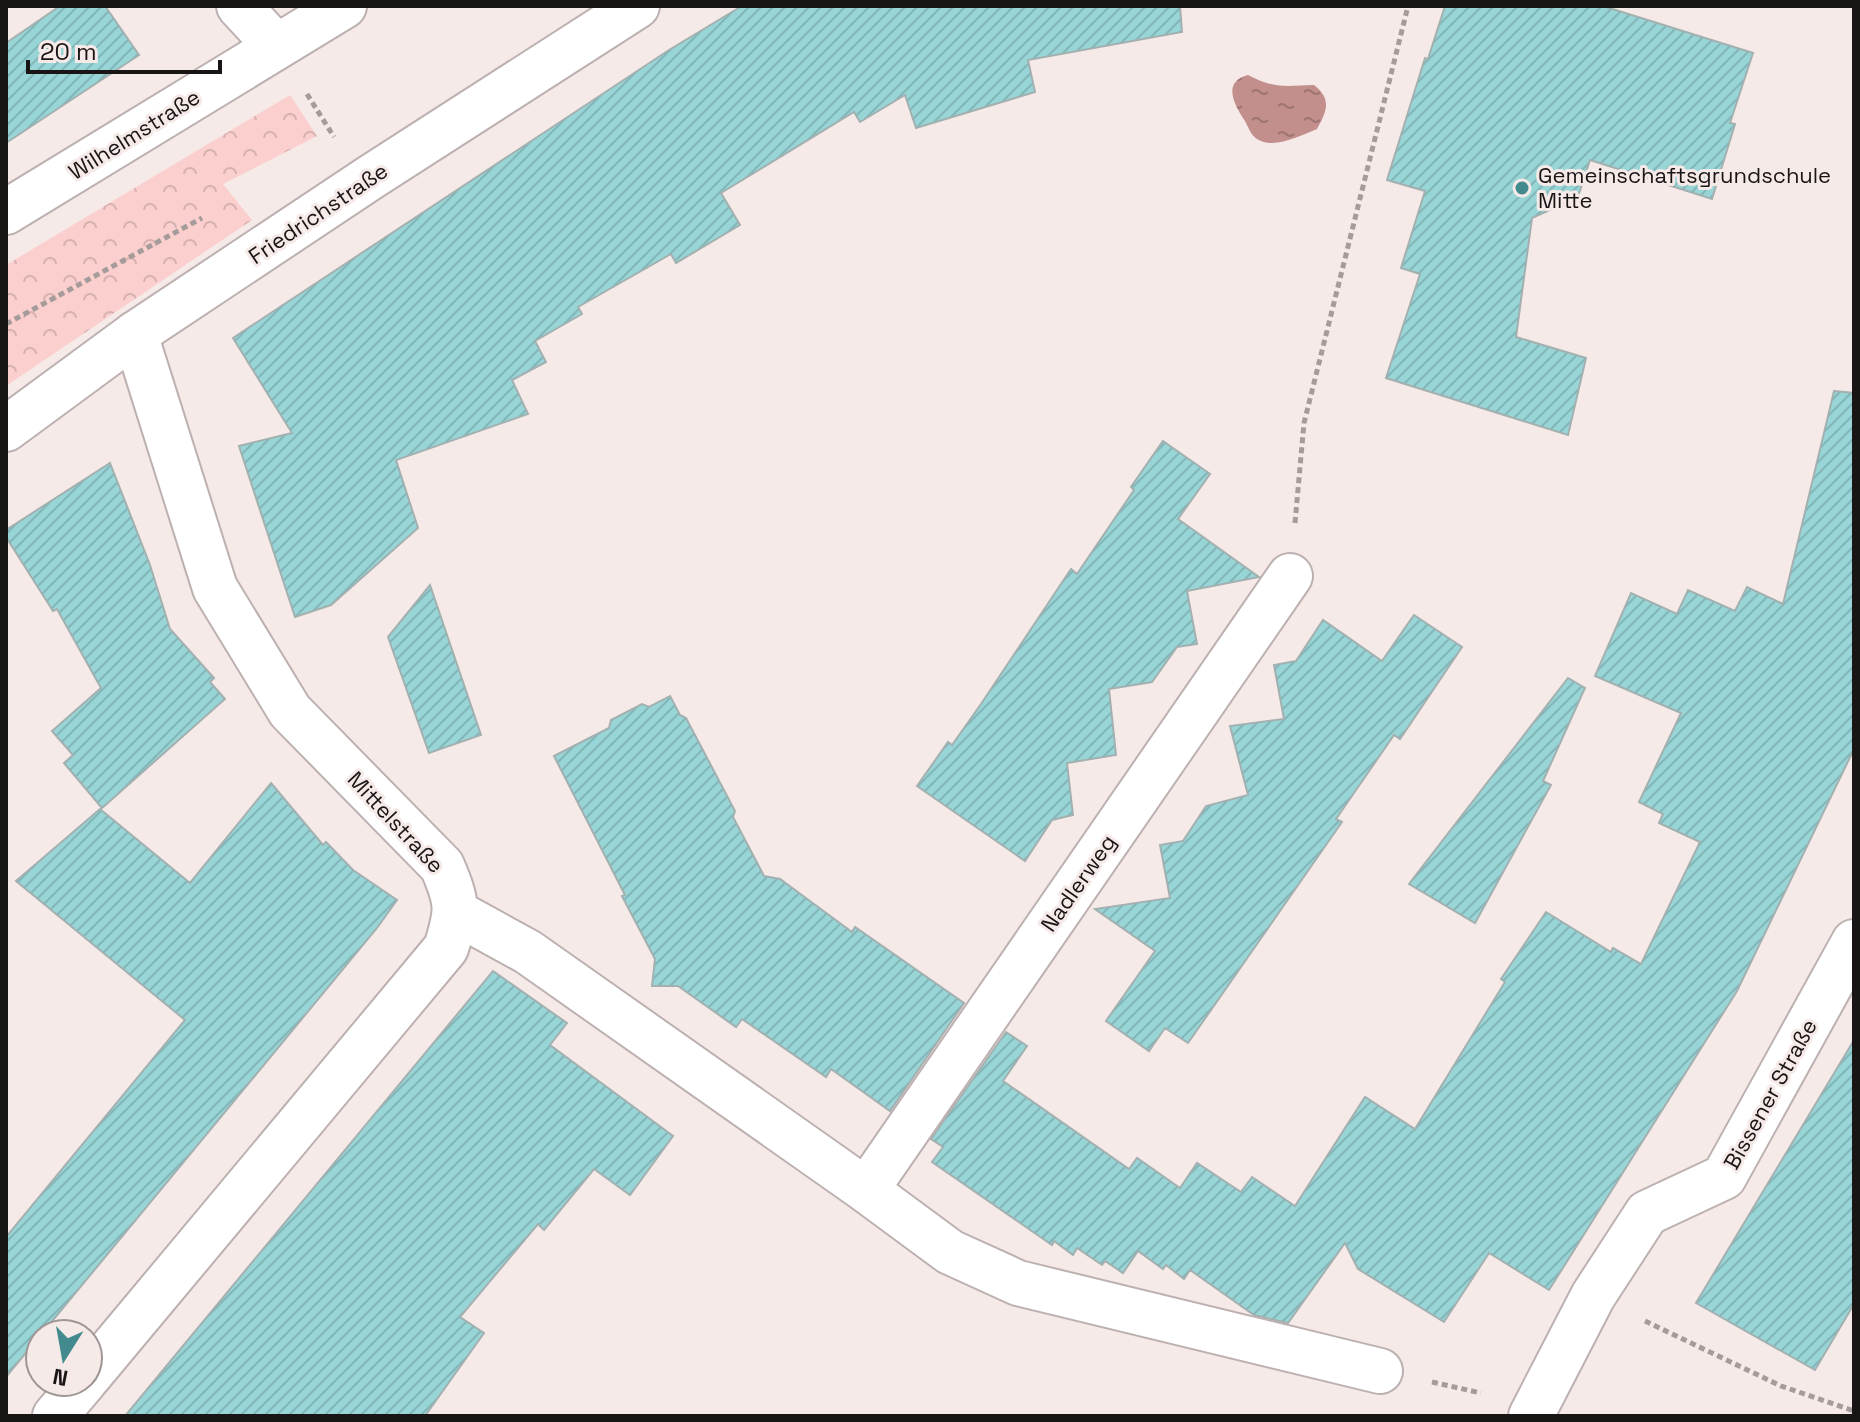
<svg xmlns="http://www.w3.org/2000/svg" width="1860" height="1422" viewBox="0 0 1860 1422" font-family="'Space Grotesk',sans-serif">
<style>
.forest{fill:url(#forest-crowns)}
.water{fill:url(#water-ripples)}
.building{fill:url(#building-hatch);stroke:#a3b0b0;stroke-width:2}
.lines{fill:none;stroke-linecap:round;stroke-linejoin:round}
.minor-casing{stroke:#bdb0b0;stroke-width:48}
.path{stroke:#a49b9a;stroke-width:5;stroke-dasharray:6 4;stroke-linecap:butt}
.minor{stroke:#fff;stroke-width:44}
.poi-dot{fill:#428a8d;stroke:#f6eae9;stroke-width:3}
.labels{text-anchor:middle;stroke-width:6;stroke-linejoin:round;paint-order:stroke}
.street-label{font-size:22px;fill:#1a1515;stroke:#f6eae9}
.poi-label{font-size:22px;fill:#1a1515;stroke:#f6eae9;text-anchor:start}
</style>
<defs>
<pattern id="forest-crowns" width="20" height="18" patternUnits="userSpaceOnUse" patternTransform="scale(2)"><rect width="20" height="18" fill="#facfcd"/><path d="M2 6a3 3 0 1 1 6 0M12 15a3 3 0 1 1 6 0" fill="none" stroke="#d6b1af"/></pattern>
<pattern id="water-ripples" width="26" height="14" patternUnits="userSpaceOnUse" patternTransform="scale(2)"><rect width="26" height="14" fill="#c28f8d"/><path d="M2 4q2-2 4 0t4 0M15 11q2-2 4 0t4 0" fill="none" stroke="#9d7472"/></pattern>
<pattern id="building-hatch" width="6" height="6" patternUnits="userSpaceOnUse" patternTransform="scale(2)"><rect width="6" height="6" fill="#98d5d7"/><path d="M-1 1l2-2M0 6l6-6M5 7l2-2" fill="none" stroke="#82b6b8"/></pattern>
</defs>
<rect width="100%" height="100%" fill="#f6eae9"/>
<polygon class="forest" points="290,95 317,136 223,184 252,220 6,386 6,265"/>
<path class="water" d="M1248 75C1275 89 1285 86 1314 85 1332 99 1327 111 1317 129 1302 135 1277 148 1261 141 1252 138 1249 129 1245 121 1235 106 1221 82 1248 75Z"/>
<g class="building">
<polygon points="60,6 105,6 139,55 6,143 6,43"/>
<polygon points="742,6 1180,6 1182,32 1028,60 1035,92 916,128 905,95 860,122 854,112 721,193 740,225 676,263 671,254 578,307 582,314 535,341 546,362 512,380 528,414 396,460 418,528 331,605 295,617 239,446 292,433 233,338 669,50"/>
<polygon points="1445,6 1603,6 1753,53 1730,123 1735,124 1712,199 1590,160 1578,197 1532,218 1516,337 1586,358 1568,435 1386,378 1420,274 1401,268 1425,191 1387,180 1425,58 1428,59"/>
<polygon points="1834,391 1854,393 1854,749 1737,991 1549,1290 1489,1253 1444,1322 1358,1269 1345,1243 1288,1323 1254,1315 1190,1270 1184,1279 1166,1265 1163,1269 1138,1251 1123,1273 1105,1261 1102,1265 1077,1248 1073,1255 1054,1241 1052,1245 932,1162 943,1147 931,1139 1006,1032 1027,1046 1003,1081 1129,1169 1137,1158 1180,1188 1197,1163 1241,1192 1252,1177 1295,1206 1365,1097 1415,1129 1505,982 1501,979 1546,912 1611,952 1613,948 1641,964 1700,842 1659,823 1663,814 1639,802 1681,713 1595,676 1631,593 1677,614 1688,590 1735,611 1747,587 1783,604"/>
<polygon points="1163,441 1210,474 1178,519 1259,577 1187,591 1197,644 1177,647 1152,682 1109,689 1116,755 1067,763 1073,815 1052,820 1025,861 917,786 948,742 952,745 981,704 1071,569 1077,574 1134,490 1131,487"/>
<polygon points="110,463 150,565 170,629 214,678 210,682 225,699 102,808 64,763 73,755 52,731 101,688 57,609 53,611 6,537 6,530"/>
<polygon points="430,585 481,735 429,753 388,637"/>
<polygon points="1414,615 1462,647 1400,739 1394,735 1336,819 1342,822 1188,1043 1165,1028 1149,1051 1106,1021 1155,951 1095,909 1170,898 1160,845 1183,841 1206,806 1248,795 1230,726 1284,719 1274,665 1296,661 1323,620 1382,661"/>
<polygon points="1568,678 1585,688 1543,781 1551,785 1475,923 1409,884"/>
<polygon points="670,696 680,715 686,718 735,811 733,817 764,876 780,879 852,932 855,927 964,1003 890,1111 831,1069 826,1077 742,1019 736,1027 678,986 652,986 655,959 622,896 625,895 554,756 609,728 611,720 642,704 649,707"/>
<polygon points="271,783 323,845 326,842 353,870 397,900 377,928 6,1377 6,1237 185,1020 16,881 100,809 190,883"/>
<polygon points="493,971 567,1023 550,1045 673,1136 630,1195 594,1169 544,1230 538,1224 460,1317 484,1333 425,1416 125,1416"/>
<polygon points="1854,1040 1854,1304 1815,1370 1696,1303"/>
</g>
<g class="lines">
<g class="minor-casing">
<g id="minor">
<polyline points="239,6 276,46"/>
<polyline points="6,212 344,6"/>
<polyline points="6,429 135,334 371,177 637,6"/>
<polyline points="457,913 528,952 866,1190 950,1252 1018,1283 1380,1371"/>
<polyline points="866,1190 1290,576"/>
<path d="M88 1377 446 948C458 910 458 903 442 866L290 711 215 588 135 334"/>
<polyline points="55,1416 84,1382"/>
<polyline points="1531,1416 1593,1296 1647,1213 1724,1177 1854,942"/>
</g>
</g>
<g class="path">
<polyline points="307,94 334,137"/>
<polyline points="6,324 202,218"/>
<polyline points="1295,523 1304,423 1408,6"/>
<polyline points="1645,1321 1781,1386 1854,1411"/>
<polyline points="1432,1382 1481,1393"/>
</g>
<use href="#minor" class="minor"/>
</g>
<circle class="poi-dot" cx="1522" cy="188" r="8"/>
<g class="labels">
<g class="street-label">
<text transform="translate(134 134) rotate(-32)" y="8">Wilhelmstraße</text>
<text transform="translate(318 213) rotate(-34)" y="8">Friedrichstraße</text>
<text transform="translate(396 822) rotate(47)" y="8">Mittelstraße</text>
<text transform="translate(1078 883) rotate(-55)" y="8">Nadlerweg</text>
<text transform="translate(1770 1094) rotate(-61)" y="8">Bissener Straße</text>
</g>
<g class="poi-label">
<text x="1538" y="183">Gemeinschaftsgrundschule<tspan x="1538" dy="25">Mitte</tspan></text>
</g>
</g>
<rect width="1860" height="1422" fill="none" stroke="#1a1515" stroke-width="16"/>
<g transform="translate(64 1358) rotate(191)"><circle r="38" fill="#f6eae9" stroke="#9e9594" stroke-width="2"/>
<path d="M0-6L14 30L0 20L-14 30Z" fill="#428a8d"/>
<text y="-12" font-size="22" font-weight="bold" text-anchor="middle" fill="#1a1515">N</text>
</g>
<path d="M28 60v12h192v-12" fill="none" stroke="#1a1515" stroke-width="4"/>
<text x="40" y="60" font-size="24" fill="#1a1515" stroke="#f6eae9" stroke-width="6" paint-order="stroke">20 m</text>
</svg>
